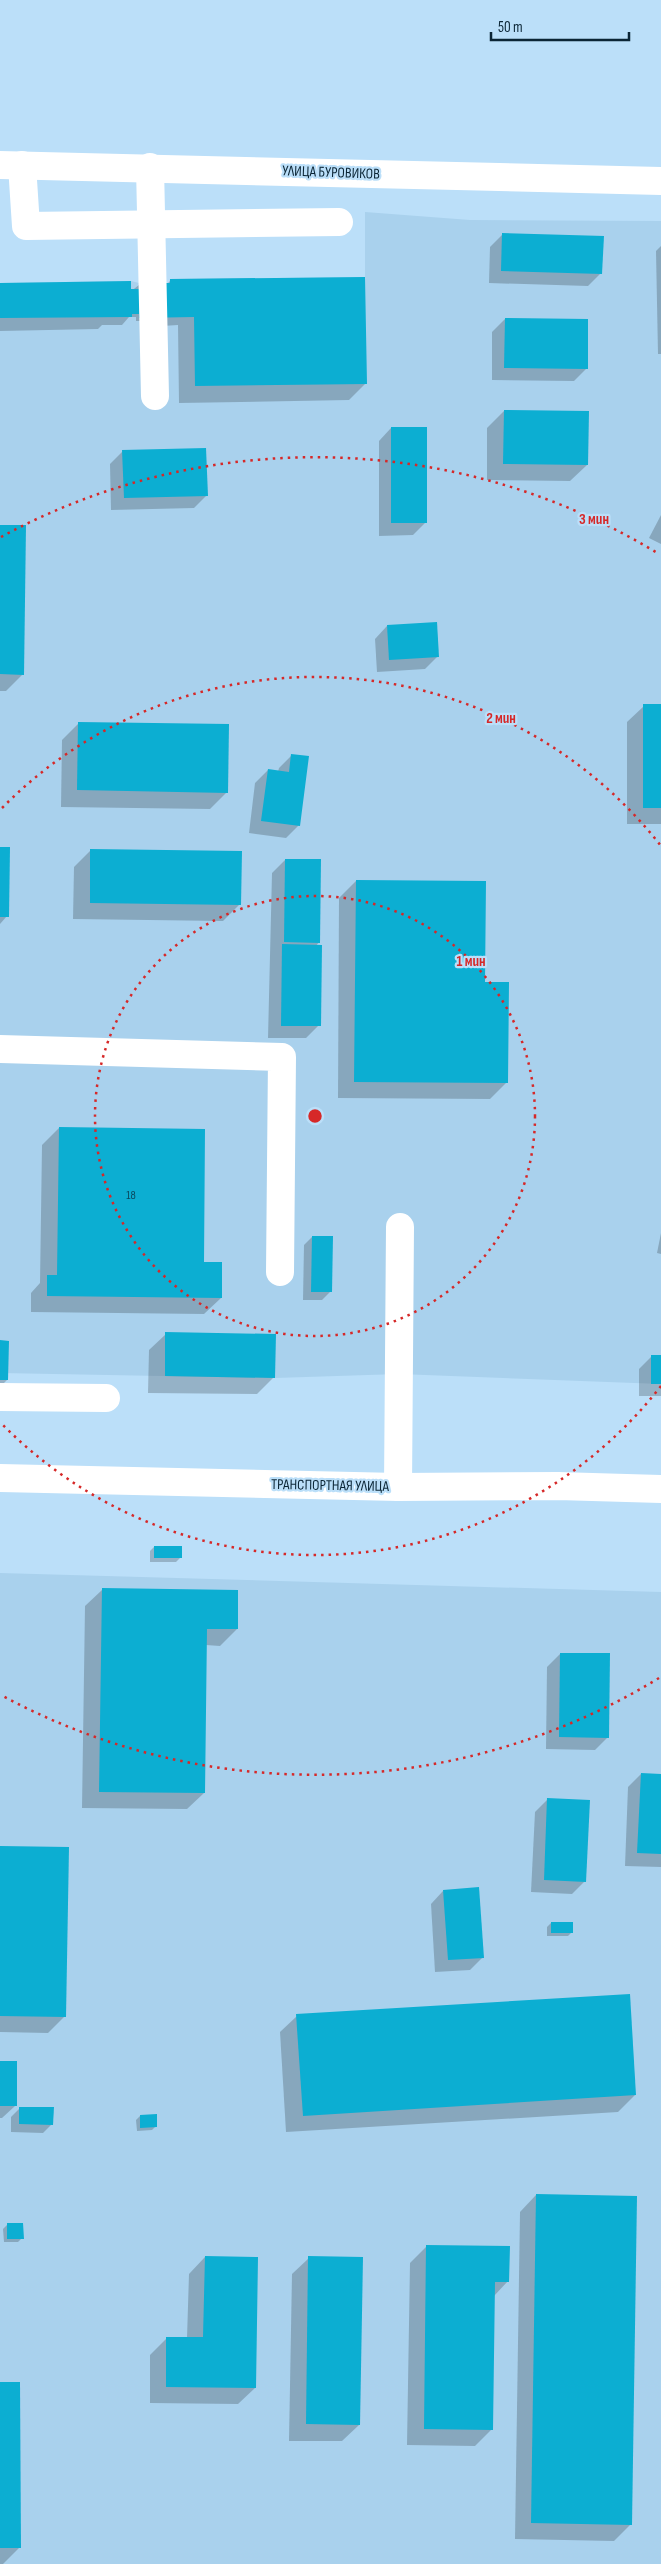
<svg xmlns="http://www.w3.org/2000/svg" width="661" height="2564" viewBox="0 0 661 2564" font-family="'Sofia Sans Condensed',sans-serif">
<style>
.built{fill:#a9d1ed}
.shadow{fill:#0003}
.building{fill:#0caed2}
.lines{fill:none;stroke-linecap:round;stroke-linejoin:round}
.minor{stroke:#fff;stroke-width:28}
.ring{fill:none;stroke:#d62828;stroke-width:2.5;stroke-dasharray:2.5 5}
.labels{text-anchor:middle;stroke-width:4.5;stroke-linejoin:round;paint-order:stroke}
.number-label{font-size:12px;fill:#0b475c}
.street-label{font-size:15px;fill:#0b2535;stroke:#bbdff9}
.centre{fill:#d62828;stroke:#bbdff9;stroke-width:2.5}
.ring-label{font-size:15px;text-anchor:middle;font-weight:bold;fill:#d62828;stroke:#bbdff9;stroke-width:4.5;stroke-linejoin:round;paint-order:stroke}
</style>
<rect width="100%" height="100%" fill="#bbdff9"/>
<g class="built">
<polygon points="365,212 470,220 661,221 661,1384 399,1374 275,1378 0,1373 0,283 131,281 139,283 169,283 170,279 365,277"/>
<polygon points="0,1573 661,1592 661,2564 0,2564"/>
</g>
<g class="shadow">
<polygon points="503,234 601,273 588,286 489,283 490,247"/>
<polygon points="661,246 661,354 658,354 656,251"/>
<polygon points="170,281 365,384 349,400 179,403 178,325 162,326 162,321 136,321 136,317 129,317 122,325 102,325 98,329 0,331 0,284 130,292 139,285 167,284"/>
<polygon points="505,319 587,368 574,381 492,380 492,332"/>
<polygon points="504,411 587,465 570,481 487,480 487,428"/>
<polygon points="391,428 426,522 413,535 379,536 379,441"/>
<polygon points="123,451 206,496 194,508 111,510 110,464"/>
<polygon points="661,515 661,544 649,538"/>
<polygon points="0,526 23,674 6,691 0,691"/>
<polygon points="387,626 438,656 425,669 377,672 375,639"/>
<polygon points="644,706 661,706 661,824 627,824 627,722"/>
<polygon points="79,723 227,792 210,809 61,807 62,740"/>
<polygon points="292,755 299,825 286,838 249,833 255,783 268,770 278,772 279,768"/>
<polygon points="0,848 7,916 0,924"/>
<polygon points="91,850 240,904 223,921 73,919 74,867"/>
<polygon points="285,860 319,942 316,946 319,1025 306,1038 268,1038 272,873"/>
<polygon points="356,881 484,983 506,1083 490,1099 338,1098 339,898"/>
<polygon points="59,1128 202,1263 221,1298 204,1314 31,1312 31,1293 40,1283 42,1145"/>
<polygon points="661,1233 661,1254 657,1253"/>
<polygon points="312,1237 331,1291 322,1300 303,1300 304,1245"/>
<polygon points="166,1334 274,1377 257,1394 148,1393 149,1350"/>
<polygon points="0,1342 7,1380 3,1384 0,1384"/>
<polygon points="652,1356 661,1356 661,1396 639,1396 639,1369"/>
<polygon points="154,1547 180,1558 176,1562 150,1562 150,1551"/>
<polygon points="102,1590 237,1629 220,1646 206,1645 204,1793 187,1809 82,1808 85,1606"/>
<polygon points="560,1654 608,1737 595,1750 546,1749 547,1667"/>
<polygon points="641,1774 661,1775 661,1867 625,1866 628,1787"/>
<polygon points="548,1799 585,1881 572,1894 531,1892 535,1812"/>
<polygon points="0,1847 65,2016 48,2033 0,2032"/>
<polygon points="443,1891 483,1957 470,1970 435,1972 431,1904"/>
<polygon points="551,1923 572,1932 568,1936 547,1936 547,1927"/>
<polygon points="297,2016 635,2095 618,2112 286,2132 280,2032"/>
<polygon points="0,2062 15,2106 2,2118 0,2118"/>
<polygon points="20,2108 52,2124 43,2133 11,2132 11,2117"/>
<polygon points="140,2116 156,2126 152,2130 137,2131 136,2120"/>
<polygon points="536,2195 631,2524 614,2541 515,2539 520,2212"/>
<polygon points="7,2225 22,2238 18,2242 4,2242 3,2229"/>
<polygon points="427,2246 508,2281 494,2296 492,2429 475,2446 407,2445 410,2263"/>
<polygon points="205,2257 255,2388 238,2404 150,2403 150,2355 167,2338 187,2338 189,2274"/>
<polygon points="309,2258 359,2425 342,2441 289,2441 292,2274"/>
<polygon points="0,2384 20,2547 3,2564 0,2564"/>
</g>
<g class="building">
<polygon points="502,233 604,236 602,274 501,271"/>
<polygon points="365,277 367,384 195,386 194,317 139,318 139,314 132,314 132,317 0,318 0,283 131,281 131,289 139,289 139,283 170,283 170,279"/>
<polygon points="505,318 588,319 588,369 504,368"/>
<polygon points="504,410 589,411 588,465 503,464"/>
<rect x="391" y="427" width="36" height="96"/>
<polygon points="206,448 208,496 124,498 122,450"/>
<polygon points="0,525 26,525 24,675 0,674"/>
<polygon points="437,622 439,657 389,660 387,625"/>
<rect x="643" y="704" width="18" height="104"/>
<polygon points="78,722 229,724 228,793 77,790"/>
<polygon points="291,754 309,756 300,826 261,821 268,769 289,772"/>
<polygon points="0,847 10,847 9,917 0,917"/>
<polygon points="90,849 242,851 241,905 90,903"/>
<polygon points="285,859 321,859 320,943 284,942"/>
<polygon points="356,880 486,881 485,982 509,982 508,1083 354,1082"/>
<polygon points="282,944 322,945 321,1026 281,1026"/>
<polygon points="59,1127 205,1129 204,1262 222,1262 222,1298 47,1296 47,1275 57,1275"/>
<polygon points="312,1236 333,1236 332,1292 311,1292"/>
<polygon points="165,1332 276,1334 275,1378 165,1376"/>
<polygon points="0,1340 9,1341 8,1380 0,1380"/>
<rect x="651" y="1355" width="10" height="29"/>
<rect x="154" y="1546" width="28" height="12"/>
<polygon points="102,1588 238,1590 238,1629 207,1629 205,1793 99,1792"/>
<polygon points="560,1653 610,1653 609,1738 559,1737"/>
<polygon points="641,1773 661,1774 661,1854 637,1853"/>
<polygon points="547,1798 590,1800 586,1882 544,1880"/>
<polygon points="0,1846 69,1847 66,2017 0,2016"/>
<polygon points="479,1887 484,1958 448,1960 443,1890"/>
<rect x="551" y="1922" width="22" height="11"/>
<polygon points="630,1994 636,2095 303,2116 296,2014"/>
<rect x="0" y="2061" width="17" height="45"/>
<polygon points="19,2107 54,2107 53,2125 19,2124"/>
<polygon points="157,2114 157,2127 140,2128 140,2115"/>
<polygon points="536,2194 637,2196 632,2525 531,2523"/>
<polygon points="7,2223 23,2223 24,2239 7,2239"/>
<polygon points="426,2245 510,2246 509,2282 495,2282 493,2430 424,2429"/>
<polygon points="205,2256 258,2257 256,2388 166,2387 166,2337 203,2337"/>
<polygon points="308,2256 363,2257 360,2425 306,2424"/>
<polygon points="0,2382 20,2382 21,2548 0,2548"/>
</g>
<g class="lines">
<g class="minor">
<polyline points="0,165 661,181"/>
<polyline points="22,165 26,226 339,222"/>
<polyline points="150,167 155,396"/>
<polyline points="0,1049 282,1057 280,1272"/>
<polyline points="0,1397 106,1398"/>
<polyline points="0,1478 398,1487 558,1486 661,1489"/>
<polyline points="398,1487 400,1227"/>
</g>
</g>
<g class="ring">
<circle cx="315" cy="1116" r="220"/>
<path d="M661 1386A439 439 0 0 1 2 1424M2 808A439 439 0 0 1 661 846"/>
<path d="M659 1678A659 659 0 0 1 1 1695M1 537A659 659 0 0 1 659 554"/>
</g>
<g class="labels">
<g class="number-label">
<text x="131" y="1199">18</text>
</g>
<g class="street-label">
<text transform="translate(331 172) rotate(2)" y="5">УЛИЦА БУРОВИКОВ</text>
<text transform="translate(330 1485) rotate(1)" y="5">ТРАНСПОРТНАЯ УЛИЦА</text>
</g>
</g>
<circle cx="315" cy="1116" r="8" class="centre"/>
<g class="ring-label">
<text x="594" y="524">3 мин</text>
<text x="501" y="723">2 мин</text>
<text x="471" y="966">1 мин</text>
</g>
<path d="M491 32v8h138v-8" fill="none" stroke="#0b2535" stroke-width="2.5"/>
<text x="498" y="32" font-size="15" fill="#0b2535" stroke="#bbdff9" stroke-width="4" paint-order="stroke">50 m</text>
</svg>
